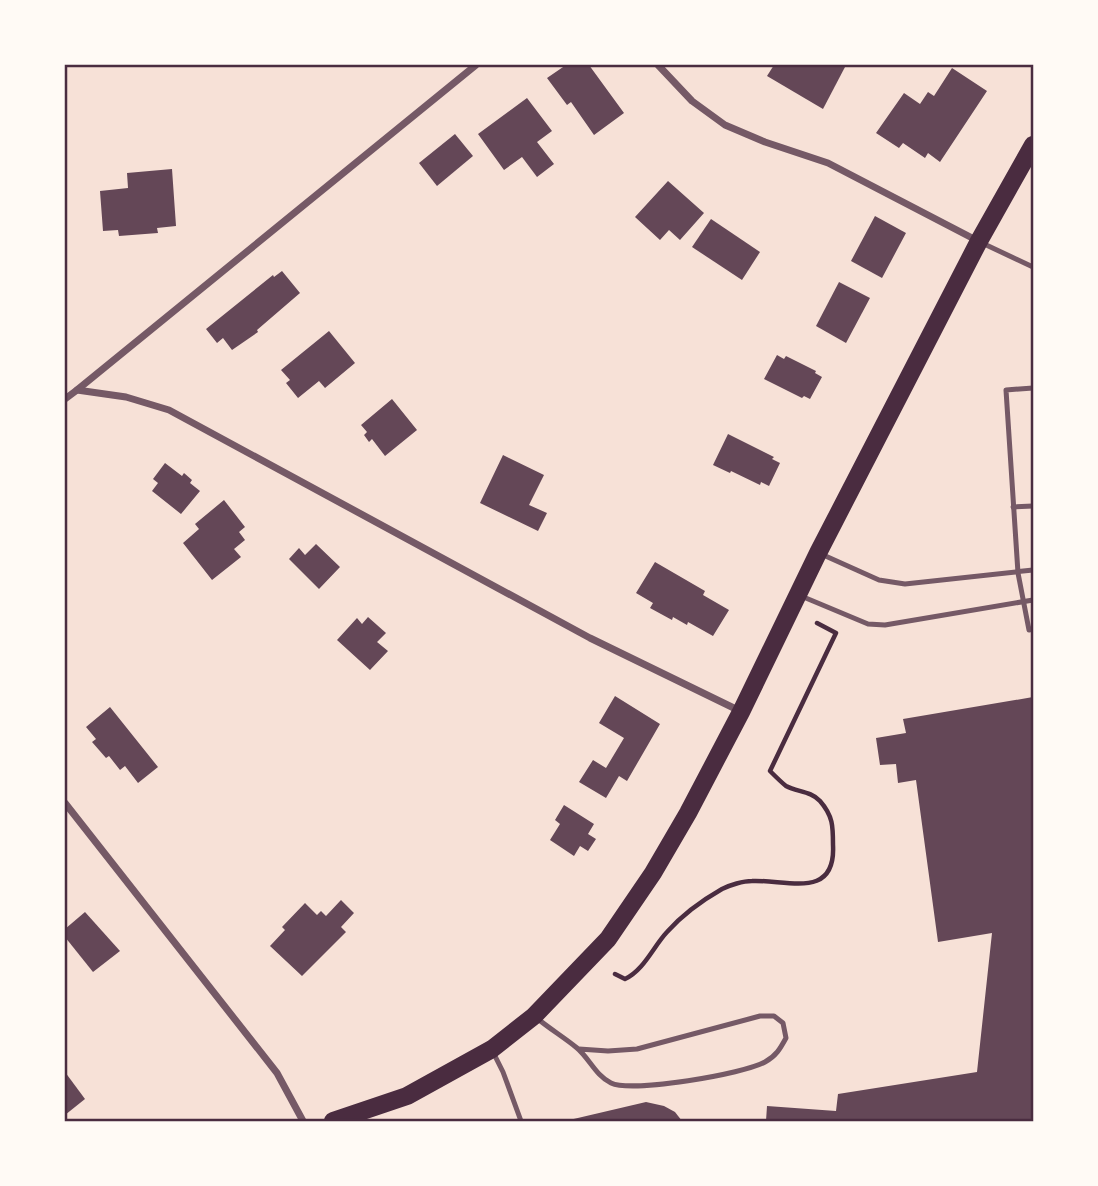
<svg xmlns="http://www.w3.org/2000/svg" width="1098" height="1186" viewBox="0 0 1098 1186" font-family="Merriweather,serif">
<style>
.building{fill:#644757}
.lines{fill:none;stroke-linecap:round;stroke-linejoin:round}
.path{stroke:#4a2c40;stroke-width:4.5}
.service{stroke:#755966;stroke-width:5}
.minor{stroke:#755966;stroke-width:7}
.primary{stroke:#4a2c40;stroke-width:18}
.neatline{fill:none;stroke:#4a2c40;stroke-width:2.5}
</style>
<rect width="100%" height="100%" fill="#f7e1d7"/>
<g class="building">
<polygon points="566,65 589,65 624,113 594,135 571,102 567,105 547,78"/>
<polygon points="774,65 840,65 845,67 823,109 767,76"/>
<polygon points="952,68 987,91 940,162 928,153 925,158 903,143 899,148 876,133 904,93 920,104 928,92 934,96"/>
<polygon points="527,98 552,131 537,142 554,164 537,177 522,157 504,170 478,134"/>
<polygon points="455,134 473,156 437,186 419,163"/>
<polygon points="172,169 176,226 157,228 158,233 119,236 118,230 103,231 100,191 128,188 127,173"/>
<polygon points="668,181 704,213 680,240 669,230 660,240 635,217"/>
<polygon points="875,216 906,233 882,278 851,261"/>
<polygon points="711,219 760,252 742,280 692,247"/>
<polygon points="282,271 300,293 257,330 258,332 232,350 223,338 217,343 206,329 273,275 274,277"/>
<polygon points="839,282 870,298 846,343 816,326"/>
<polygon points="329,331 355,363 325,388 319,381 298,398 286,383 290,380 281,370"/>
<polygon points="777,355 784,359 786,356 816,371 815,373 822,377 810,399 804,396 802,398 764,379"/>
<polygon points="392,399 417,430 385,456 372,439 369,442 364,435 367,432 361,425"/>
<polygon points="728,434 774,457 772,459 780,463 769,486 761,482 760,485 731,471 730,473 713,465"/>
<polygon points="503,455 544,475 529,505 547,513 538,531 480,503"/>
<polygon points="165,463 182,476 184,473 192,480 190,483 200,491 181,514 152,491 158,483 153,479"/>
<polygon points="224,500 245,527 239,532 245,540 234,549 241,557 212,580 183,543 199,529 195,524"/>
<polygon points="316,544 340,567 319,589 289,559 299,548 305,555"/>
<polygon points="655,562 705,591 703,595 729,610 713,636 688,622 687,625 673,617 672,620 650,608 653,603 636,593"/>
<polygon points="368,617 386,633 377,642 388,651 370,670 337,640 357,618 362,624"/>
<polygon points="615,696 660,724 627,781 619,776 606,798 579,782 593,760 606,768 624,738 599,723"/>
<polygon points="1033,697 1033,1121 766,1121 767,1106 836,1111 838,1094 977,1072 992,933 938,942 916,780 898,783 896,764 880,765 876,738 906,733 903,719"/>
<polygon points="110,707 158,767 138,783 125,766 120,770 109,756 106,758 92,742 96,739 86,727"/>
<polygon points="564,805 594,824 588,834 596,839 588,851 580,846 574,856 550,840 560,824 555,820"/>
<polygon points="341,900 354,913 341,927 346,932 302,976 270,946 285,930 282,927 305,903 317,915 321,911 326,916"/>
<polygon points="85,912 120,951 93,972 65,937 65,929"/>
<polygon points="65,1072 85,1099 65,1115"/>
<polygon points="646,1102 664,1106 675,1112 682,1121 565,1121"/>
</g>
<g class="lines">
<path class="path" d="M615 974 625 979C644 970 653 947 667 932 683 914 701 901 722 889 730 885 743 881 752 881 785 879 836 901 833 845 833 826 833 816 820 801 811 791 797 792 786 786 781 782 775 776 770 771L836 633 817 623"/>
<g class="service">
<polyline points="982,243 1033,267"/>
<polyline points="1033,388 1006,390 1018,573 1029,630 1033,629"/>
<polyline points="1013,507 1033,506"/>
<polyline points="821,554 879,580 905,584 1033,570"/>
<polyline points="801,596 868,624 885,625 1033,600"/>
<path d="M538 1019C550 1029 565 1038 577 1048 589 1058 596 1076 611 1083 632 1093 744 1074 765 1062 776 1056 780 1049 786 1038L783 1023 774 1016H760L637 1049 608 1051 579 1049"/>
<polyline points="493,1052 503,1072 521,1121"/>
</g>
<g class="minor">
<polyline points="658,65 692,101 725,125 765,142 828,163 978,241"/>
<polyline points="77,390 476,65"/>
<polyline points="65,399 77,390 126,397 169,410 590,638 740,711"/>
<polyline points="65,803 277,1073 303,1121"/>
</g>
<polyline class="primary" points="333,1121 407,1096 492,1049 534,1016 608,939 653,873 688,813 741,712 818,553 979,241 1033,145"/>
</g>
<rect width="1098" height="1186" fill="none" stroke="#fffaf5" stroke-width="133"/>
<rect x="66" y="66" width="966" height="1054" class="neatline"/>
</svg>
